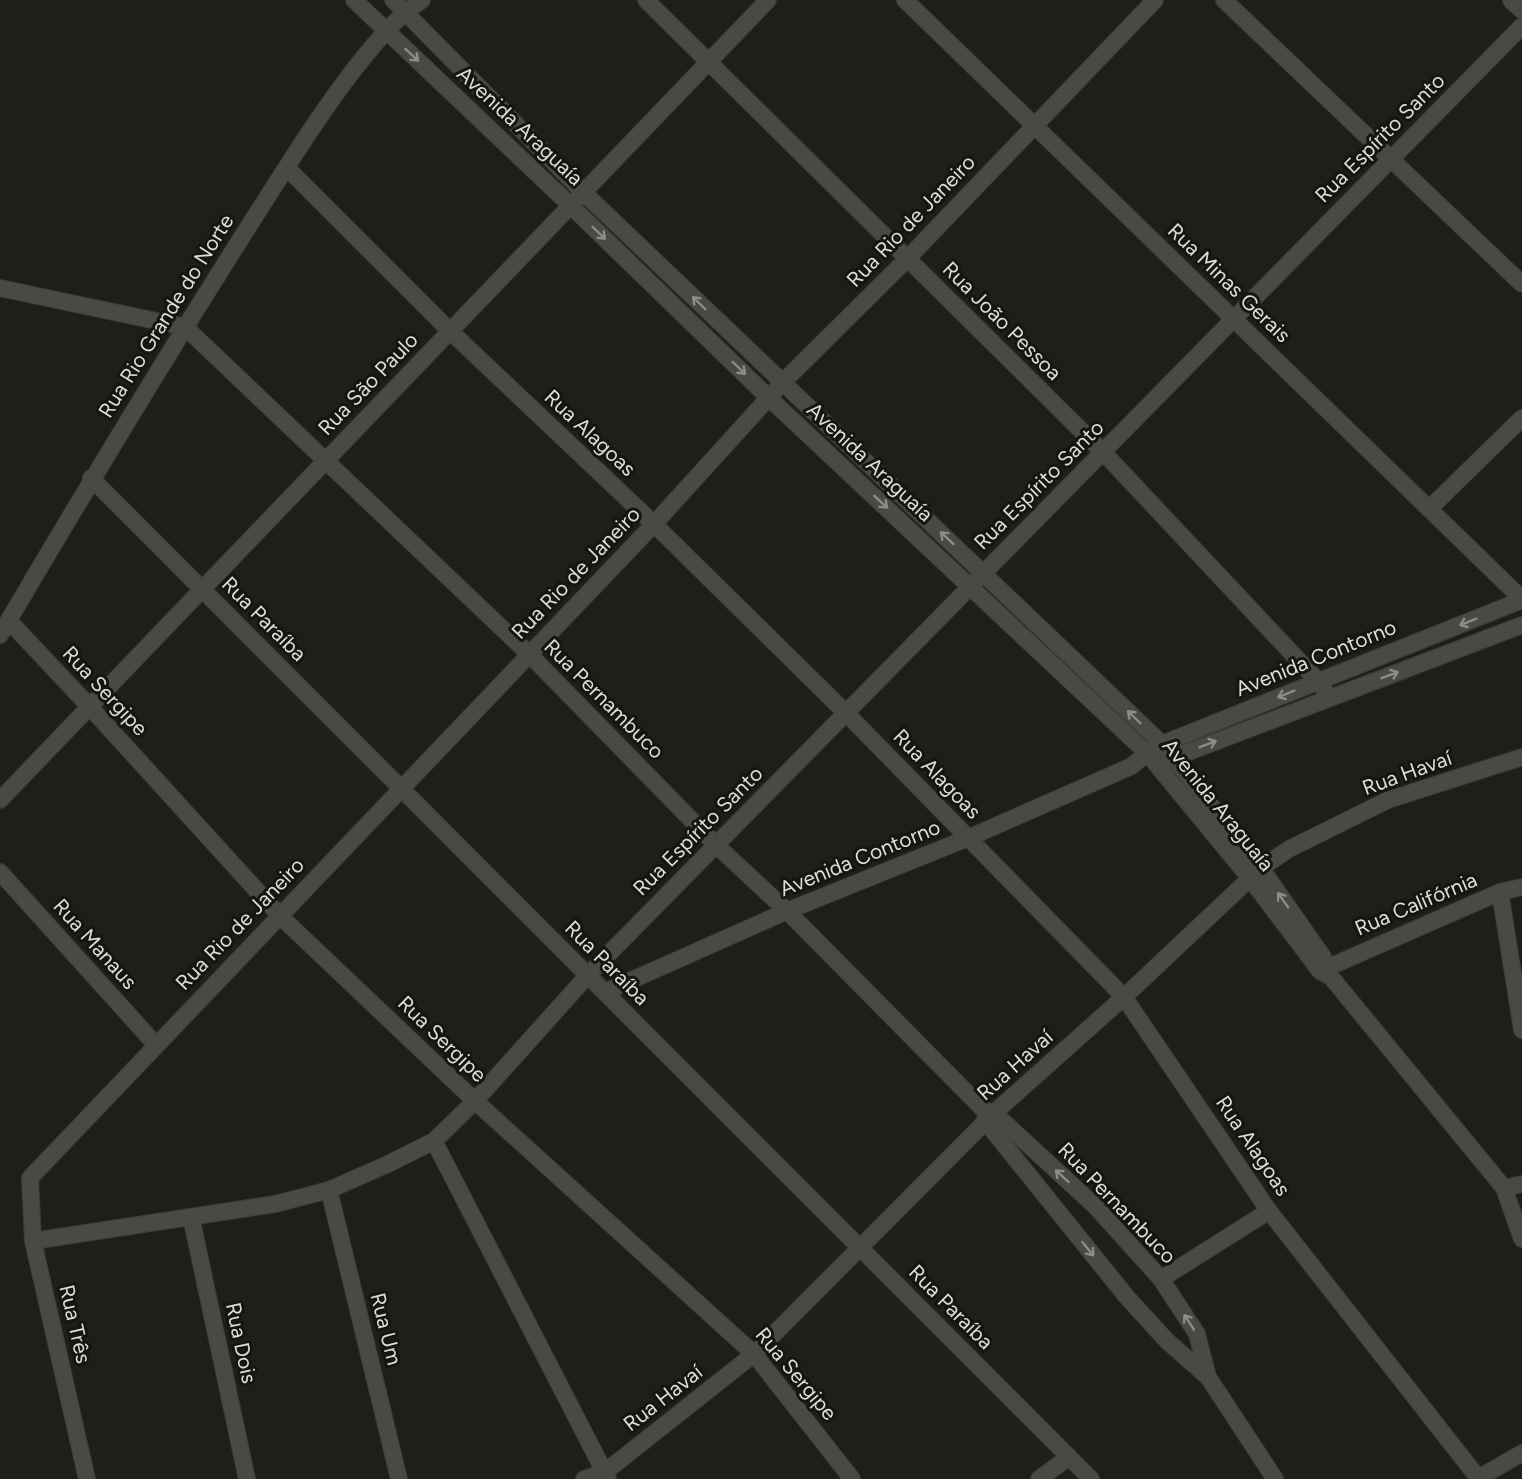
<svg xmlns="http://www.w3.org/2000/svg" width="1522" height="1479" viewBox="0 0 1522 1479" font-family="Figtree,sans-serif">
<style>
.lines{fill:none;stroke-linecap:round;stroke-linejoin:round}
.street-casing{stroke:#3c3b39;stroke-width:18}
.secondary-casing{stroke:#3c3b39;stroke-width:20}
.street{stroke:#4a4946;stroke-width:16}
.secondary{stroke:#4a4946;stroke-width:18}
.oneway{stroke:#8c8c89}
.labels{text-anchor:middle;stroke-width:6;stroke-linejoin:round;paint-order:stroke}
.street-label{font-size:21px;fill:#dddddb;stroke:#161512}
</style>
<rect width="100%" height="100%" fill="#1f1e1b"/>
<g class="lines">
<g class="street-casing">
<g id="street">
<polyline points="354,0 570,205 769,398 1147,753 1249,877 1320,971 1331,977 1504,1188 1522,1239"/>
<polyline points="393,0 583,192 1162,744 1261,868 1323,957"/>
<polyline points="646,0 1103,452 1318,681 1330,698"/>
<polyline points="905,0 1522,599"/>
<polyline points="1224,0 1522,284"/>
<polyline points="287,168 450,331 654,524 846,713 1124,997 1269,1211 1479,1479"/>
<polyline points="0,288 185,327 529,654 716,845 787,911 984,1110 994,1113 1095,1206 1161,1279 1197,1334 1208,1377"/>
<polyline points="91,478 1091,1479"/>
<polyline points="1429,509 1522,418"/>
<polyline points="9,621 89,706 280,916 475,1101 754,1354 852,1479"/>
<path d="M0 635C84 492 170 350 259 210 290 162 320 113 356 67 376 42 394 19 422 0"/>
<polyline points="1165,761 1522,625"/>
<polyline points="0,800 768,0"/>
<polyline points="0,872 156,1045"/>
<polyline points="1500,892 1522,1030"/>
<polyline points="1320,971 1500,892 1522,887"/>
<polyline points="605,992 787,911 968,838 1132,766 1147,753 1162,744 1522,600"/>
<polyline points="985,1111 986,1122 1126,1296 1167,1341 1208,1377 1275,1479"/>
<polyline points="434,1141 608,1479"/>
<polyline points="1504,1188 1522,1184"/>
<polyline points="329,1190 399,1479"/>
<polyline points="191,1217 247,1479"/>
<polyline points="33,1241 275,1204 329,1190 388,1164 434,1141 475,1101 588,975 1522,26"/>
<polyline points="1161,1279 1269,1211"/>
<polyline points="87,1479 33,1241 30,1178 654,524 782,383 907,259 1155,0"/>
<polyline points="584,1479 605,1472 754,1354 994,1113 1124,997 1261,868 1289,849 1388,800 1522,757"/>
<polyline points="1039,1479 1069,1457"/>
<polyline points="1477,1479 1522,1453"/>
</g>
</g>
<g class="secondary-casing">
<polyline id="secondary" points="1512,0 1522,9"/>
</g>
<use href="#street" class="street"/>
<use href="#secondary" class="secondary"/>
</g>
<defs><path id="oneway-shaft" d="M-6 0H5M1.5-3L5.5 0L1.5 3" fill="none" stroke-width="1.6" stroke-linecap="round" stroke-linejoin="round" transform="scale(1.5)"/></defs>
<g class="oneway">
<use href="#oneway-shaft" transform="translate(412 55) rotate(43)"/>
<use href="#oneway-shaft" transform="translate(599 233) rotate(44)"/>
<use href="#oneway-shaft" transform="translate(699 303) rotate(-136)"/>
<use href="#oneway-shaft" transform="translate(739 368) rotate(44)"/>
<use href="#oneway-shaft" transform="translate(881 502) rotate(43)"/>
<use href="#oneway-shaft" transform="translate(947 538) rotate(-137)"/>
<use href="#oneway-shaft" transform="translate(1468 622) rotate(158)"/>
<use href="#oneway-shaft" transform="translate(1390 675) rotate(-21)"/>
<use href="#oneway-shaft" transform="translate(1286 694) rotate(158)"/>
<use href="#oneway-shaft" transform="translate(1134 717) rotate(-136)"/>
<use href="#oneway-shaft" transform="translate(1208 744) rotate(-21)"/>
<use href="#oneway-shaft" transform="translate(1283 900) rotate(-125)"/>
<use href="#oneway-shaft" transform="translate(1062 1176) rotate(-137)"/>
<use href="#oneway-shaft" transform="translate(1088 1249) rotate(51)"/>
<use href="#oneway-shaft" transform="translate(1189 1322) rotate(-123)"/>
</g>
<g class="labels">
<g class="street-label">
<text transform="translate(520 126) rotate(43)" y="7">Avenida Araguaía</text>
<text transform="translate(1380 138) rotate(-45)" y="7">Rua Espírito Santo</text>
<text transform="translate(911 221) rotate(-46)" y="7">Rua Rio de Janeiro</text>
<text transform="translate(1229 283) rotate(44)" y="7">Rua Minas Gerais</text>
<text transform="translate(166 316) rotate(-58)" y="7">Rua Rio Grande do Norte</text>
<text transform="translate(1002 321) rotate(45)" y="7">Rua João Pessoa</text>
<text transform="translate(368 384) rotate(-46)" y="7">Rua São Paulo</text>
<text transform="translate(590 433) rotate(43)" y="7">Rua Alagoas</text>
<text transform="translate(870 462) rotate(43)" y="7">Avenida Araguaía</text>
<text transform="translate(1039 485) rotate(-45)" y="7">Rua Espírito Santo</text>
<text transform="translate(576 573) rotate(-46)" y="7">Rua Rio de Janeiro</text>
<text transform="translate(264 619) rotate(45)" y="7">Rua Paraíba</text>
<text transform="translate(1316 658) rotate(-22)" y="7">Avenida Contorno</text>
<text transform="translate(105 691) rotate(47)" y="7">Rua Sergipe</text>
<text transform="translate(604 699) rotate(45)" y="7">Rua Pernambuco</text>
<text transform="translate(1407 773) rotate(-20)" y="7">Rua Havaí</text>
<text transform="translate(937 774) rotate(46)" y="7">Rua Alagoas</text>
<text transform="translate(1218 805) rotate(51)" y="7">Avenida Araguaía</text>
<text transform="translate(698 831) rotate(-45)" y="7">Rua Espírito Santo</text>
<text transform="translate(860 858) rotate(-22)" y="7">Avenida Contorno</text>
<text transform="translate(1416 904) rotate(-23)" y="7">Rua Califórnia</text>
<text transform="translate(240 924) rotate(-46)" y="7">Rua Rio de Janeiro</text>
<text transform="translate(95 944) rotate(48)" y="7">Rua Manaus</text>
<text transform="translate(607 963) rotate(45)" y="7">Rua Paraíba</text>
<text transform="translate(442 1039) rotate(44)" y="7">Rua Sergipe</text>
<text transform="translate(1015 1065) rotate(-42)" y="7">Rua Havaí</text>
<text transform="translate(1253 1146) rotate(56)" y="7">Rua Alagoas</text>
<text transform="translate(1117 1203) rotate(46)" y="7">Rua Pernambuco</text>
<text transform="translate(951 1307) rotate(45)" y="7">Rua Paraíba</text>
<text transform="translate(75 1324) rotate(77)" y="7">Rua Três</text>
<text transform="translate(386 1329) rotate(76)" y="7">Rua Um</text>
<text transform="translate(241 1343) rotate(78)" y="7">Rua Dois</text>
<text transform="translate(796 1374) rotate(50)" y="7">Rua Sergipe</text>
<text transform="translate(663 1398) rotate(-38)" y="7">Rua Havaí</text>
</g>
</g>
</svg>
